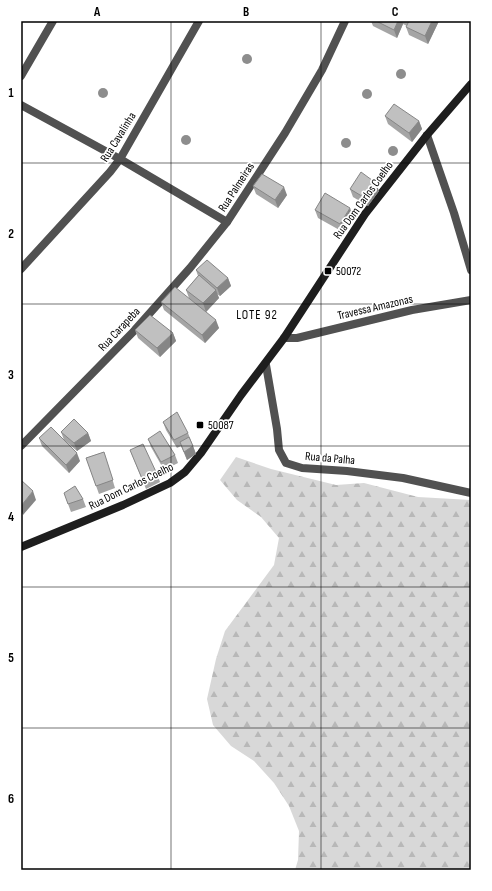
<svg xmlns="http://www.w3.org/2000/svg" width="492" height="891" viewBox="0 0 492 891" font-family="'Sofia Sans Condensed',sans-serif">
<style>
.forest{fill:url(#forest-firs)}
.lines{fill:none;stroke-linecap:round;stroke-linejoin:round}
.street{stroke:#515151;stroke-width:8}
.secondary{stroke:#1e1e1e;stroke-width:8}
.tree{fill:#8d8d8d}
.wall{fill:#a5a5a5}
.shaded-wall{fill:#868686}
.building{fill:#c0c0c0;stroke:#868686}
.grid{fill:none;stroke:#000;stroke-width:1;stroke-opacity:0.55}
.poi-dot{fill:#000;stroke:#fff;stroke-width:1.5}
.labels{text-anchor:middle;stroke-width:3.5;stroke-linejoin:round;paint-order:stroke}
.street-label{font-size:12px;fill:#000;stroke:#fff}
.poi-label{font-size:12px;fill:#000;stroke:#fff;text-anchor:start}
.neighbourhood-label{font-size:13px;letter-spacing:1px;fill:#000;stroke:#fff}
.neatline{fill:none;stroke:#000;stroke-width:1.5}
.grid-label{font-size:13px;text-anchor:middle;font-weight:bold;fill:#000}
</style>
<defs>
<pattern id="forest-firs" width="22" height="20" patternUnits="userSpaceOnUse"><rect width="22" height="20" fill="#d8d8d8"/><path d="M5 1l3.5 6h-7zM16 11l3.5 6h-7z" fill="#b8b8b8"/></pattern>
</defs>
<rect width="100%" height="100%" fill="#fff"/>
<polygon class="forest" points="236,457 271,469 336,485 364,483 418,497 471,500 471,870 295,870 298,860 299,831 289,806 274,783 254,761 231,746 213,725 207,699 216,659 225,631 274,565 279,538 261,517 237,500 220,480"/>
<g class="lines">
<g class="street">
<polyline points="21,76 53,21"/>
<polyline points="21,105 120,159 227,222 285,133 322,70 345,21"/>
<polyline points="427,135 454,213 471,270"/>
<polyline points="21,269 110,172 120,159 199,21"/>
<polyline points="284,338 297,338 412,310 471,300"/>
<polyline points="266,365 277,429 279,450 286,463 302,468 347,471 403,478 471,493"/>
<polyline points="21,446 133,332 190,268 227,222"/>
</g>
<polyline class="secondary" points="21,547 123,505 170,483 185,472 201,453 241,395 284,338 365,214 427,135 471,84"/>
</g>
<g class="tree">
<circle cx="247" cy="59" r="5"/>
<circle cx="401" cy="74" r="5"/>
<circle cx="103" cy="93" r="5"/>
<circle cx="367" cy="94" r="5"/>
<circle cx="186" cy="140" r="5"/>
<circle cx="346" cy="143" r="5"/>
<circle cx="393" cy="151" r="5"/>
</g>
<g class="wall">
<polygon points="371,21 439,21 428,44 409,35 406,27 407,26 403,24 397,38 373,26"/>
<polygon points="385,116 419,121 422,129 412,142 388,124"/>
<polygon points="253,186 287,195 278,208 256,194"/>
<polygon points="350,189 379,191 368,206 353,197"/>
<polygon points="315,210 353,216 343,232 318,218"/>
<polygon points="196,270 228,278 231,286 220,296 217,294 219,298 206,312 219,328 205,343 164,310 161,302 189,298 186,290 198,276"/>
<polygon points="135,330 173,333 176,341 160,357 138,338"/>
<polygon points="163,422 188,433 196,454 187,460 181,446 177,448 166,430"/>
<polygon points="61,432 88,433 91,441 77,451 64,440"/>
<polygon points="39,438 80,461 69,473 42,446"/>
<polygon points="148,439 175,455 178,463 164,470 151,447"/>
<polygon points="130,450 157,474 160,482 146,489"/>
<polygon points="104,452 115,488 99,494 86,458"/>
<polygon points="64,493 83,499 86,507 71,512"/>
</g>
<g class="shaded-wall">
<polygon points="398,21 402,21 403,24 397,38 394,30"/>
<polygon points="432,21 439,21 428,44 425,36"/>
<polygon points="419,121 422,129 412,142 409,133"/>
<polygon points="376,183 379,191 368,206 365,198"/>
<polygon points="284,187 287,195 278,208 275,200"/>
<polygon points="350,208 353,216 343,232 340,224"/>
<polygon points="228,278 231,286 220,296 217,288"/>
<polygon points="216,290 219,298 206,312 203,303"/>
<polygon points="216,320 219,328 205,343 202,335"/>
<polygon points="173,333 176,341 160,357 157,348"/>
<polygon points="88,433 91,441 77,451 74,443"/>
<polygon points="193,446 196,454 187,460 184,452"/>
<polygon points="77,453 80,461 69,473 66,465"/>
<polygon points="33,491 36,500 23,515 21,509 21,506"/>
</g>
<g class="building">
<polygon points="376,21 398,21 394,30"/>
<polygon points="409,21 432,21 425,36 406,27"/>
<polygon points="394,104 419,121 409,133 385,116"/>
<polygon points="361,172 376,183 365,198 350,189"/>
<polygon points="262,174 284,187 275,200 253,186"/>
<polygon points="325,193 350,208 340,224 315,210"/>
<polygon points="207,260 228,278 217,288 196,270"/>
<polygon points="199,275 216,290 203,303 186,290"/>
<polygon points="175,287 216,320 202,335 161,302"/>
<polygon points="150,315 173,333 157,348 135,330"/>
<polygon points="177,412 188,433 174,440 163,422"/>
<polygon points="74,419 88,433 74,443 61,432"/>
<polygon points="51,427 77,453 66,465 39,438"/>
<polygon points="160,431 175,455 161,462 148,439"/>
<polygon points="189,437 193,446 184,452 180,442"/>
<polygon points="143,444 157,474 143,481 130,450"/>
<polygon points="104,452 113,480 96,486 86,458"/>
<polygon points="21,480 33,491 21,506"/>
<polygon points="75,486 83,499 68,504 64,493"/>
</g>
<path class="grid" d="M171 21V870M321 21V870M21 163H471M21 304H471M21 446H471M21 587H471M21 728H471"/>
<g class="poi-dot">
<rect x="324" y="267" width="8" height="8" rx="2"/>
<rect x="196" y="421" width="8" height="8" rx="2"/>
</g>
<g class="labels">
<g class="street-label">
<text transform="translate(118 137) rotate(-58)" y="4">Rua Cavalinha</text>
<text transform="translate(236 187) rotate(-57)" y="4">Rua Palmeiras</text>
<text transform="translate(363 200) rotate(-54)" y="4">Rua Dom Carlos Coelho</text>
<text transform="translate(375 307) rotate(-13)" y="4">Travessa Amazonas</text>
<text transform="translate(119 329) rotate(-47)" y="4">Rua Carapeba</text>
<text transform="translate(330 458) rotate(5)" y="4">Rua da Palha</text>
<text transform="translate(131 486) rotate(-26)" y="4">Rua Dom Carlos Coelho</text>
</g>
<g class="poi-label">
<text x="336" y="275">50072</text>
<text x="208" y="429">50087</text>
</g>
<g class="neighbourhood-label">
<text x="257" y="319">LOTE 92</text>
</g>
</g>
<rect width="492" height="891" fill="none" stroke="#ffffff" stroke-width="44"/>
<rect x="22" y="22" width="448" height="847" class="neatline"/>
<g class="grid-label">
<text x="97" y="16">A</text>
<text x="246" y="16">B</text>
<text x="395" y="16">C</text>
<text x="11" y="97">1</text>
<text x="11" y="238">2</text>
<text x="11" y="379">3</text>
<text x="11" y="521">4</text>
<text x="11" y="662">5</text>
<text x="11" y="803">6</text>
</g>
</svg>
